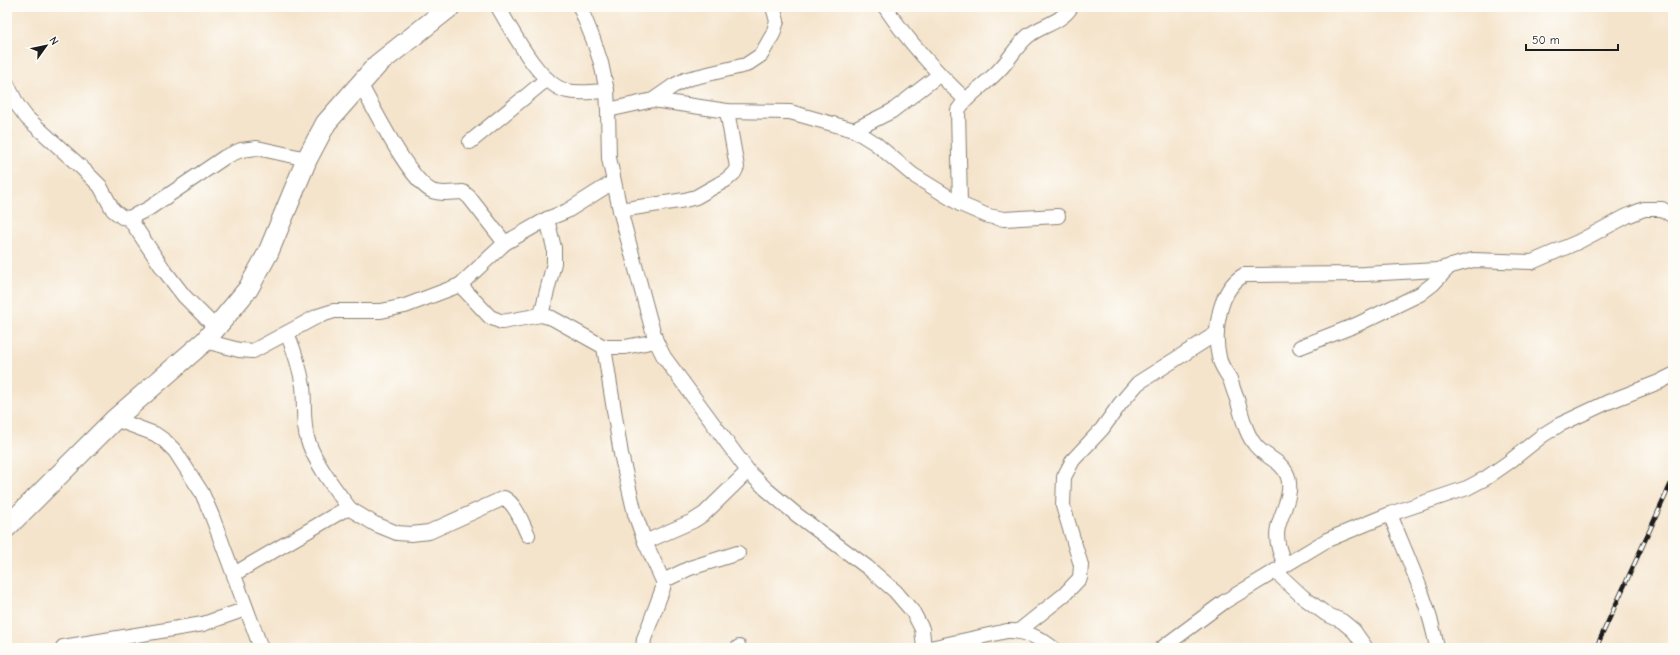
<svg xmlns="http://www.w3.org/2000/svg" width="1680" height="655" viewBox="0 0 1680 655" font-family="'Comic Neue',sans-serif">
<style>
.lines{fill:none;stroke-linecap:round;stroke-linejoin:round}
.street-casing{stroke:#888074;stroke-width:16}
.secondary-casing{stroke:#888074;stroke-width:22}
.street{stroke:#fff;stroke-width:14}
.secondary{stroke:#fff;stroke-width:20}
.rail-casing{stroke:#1c1c1c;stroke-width:4.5}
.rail{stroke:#fdfcf7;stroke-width:3;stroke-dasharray:9;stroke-linecap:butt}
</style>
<rect width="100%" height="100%" fill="#fdfcf7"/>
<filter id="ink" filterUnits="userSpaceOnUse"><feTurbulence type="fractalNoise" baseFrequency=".025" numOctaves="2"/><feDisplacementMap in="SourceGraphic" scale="8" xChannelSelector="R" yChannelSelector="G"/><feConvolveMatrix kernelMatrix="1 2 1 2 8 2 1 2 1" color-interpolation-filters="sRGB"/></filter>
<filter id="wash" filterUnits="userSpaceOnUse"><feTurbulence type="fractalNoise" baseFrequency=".012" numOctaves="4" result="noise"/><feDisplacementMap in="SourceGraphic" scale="16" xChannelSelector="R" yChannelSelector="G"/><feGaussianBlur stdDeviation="0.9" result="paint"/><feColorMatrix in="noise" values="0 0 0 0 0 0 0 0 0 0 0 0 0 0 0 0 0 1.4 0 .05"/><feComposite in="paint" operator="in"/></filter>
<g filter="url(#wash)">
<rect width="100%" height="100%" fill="#f5e4cc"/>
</g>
<g filter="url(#ink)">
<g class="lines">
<g class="street-casing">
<g id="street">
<path d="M498 7C512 30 539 85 567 91 580 94 594 91 607 91"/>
<polyline points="580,7 593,39 601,63 607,91 608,110 609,158 620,210 650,321 656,341 664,357 748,471 766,489 797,515 867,567 895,591 913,612 922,629 924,648"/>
<path d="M885 7C908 41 935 71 965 99"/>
<polyline points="7,84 18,106 27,118 82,168 100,186 113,210 122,217 129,218 148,209 225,157 241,150 257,148 307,159"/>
<path d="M360 84C374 108 409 180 432 191 442 195 453 192 463 192L469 197 505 243"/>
<polyline points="653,100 673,86 687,79 746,65 761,55 773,34 777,21 773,7"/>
<polyline points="608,110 653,100 727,111 790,112 854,130 875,143 913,175 960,204 988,216 1004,219 1058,216"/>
<polyline points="854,130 892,111 939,75"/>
<polyline points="470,142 547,79"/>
<path d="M960 204 958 110C969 93 987 84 1000 69 1010 59 1017 45 1028 36 1042 25 1061 23 1071 7"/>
<polyline points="620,210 685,200 696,197 726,180 734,173 737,167 727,111"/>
<polyline points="129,218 164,270 184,296 216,328"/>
<polyline points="460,285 490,317 502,322 541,315 552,318 604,347 625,347 656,341"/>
<polyline points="541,315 554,263 554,248 547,219"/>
<path d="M287 333C294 350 300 368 303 386 305 405 302 423 308 441 317 466 335 489 350 509"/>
<polyline points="205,341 239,350 253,351 318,316 334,311 381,311 405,306 460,285 505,243 547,219 567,211 613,182"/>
<polyline points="604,347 621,454 635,514 645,542 663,581 663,588 644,639 643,648"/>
<polyline points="1300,347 1356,325 1420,294 1433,284 1450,266"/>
<polyline points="115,419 155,434 165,441 175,451 202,493 212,516 261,648"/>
<path d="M1390 514C1407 557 1429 602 1437 648"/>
<polyline points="645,542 693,521 704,514 748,471"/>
<path d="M1285 565C1280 553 1275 540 1278 527 1282 511 1293 494 1288 477 1283 461 1266 458 1256 446 1245 433 1242 415 1237 399 1234 392 1232 385 1230 379 1226 372 1220 365 1219 357 1213 331 1219 289 1244 275L1365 274 1437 270 1473 260 1532 262 1578 242 1627 216 1644 209H1662L1673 216"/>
<polyline points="1275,571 1303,597 1326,614 1342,621 1354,631 1366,648"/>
<path d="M234 574 342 511 350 509 375 524 397 533 411 534 429 532 504 498C516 504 522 523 528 535"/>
<polyline points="663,581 690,568 738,553"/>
<polyline points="1020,630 1064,595 1080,578 1081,565 1063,506 1064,477 1073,460 1102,429 1120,404 1138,383 1217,333"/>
<polyline points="63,647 203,624 246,609"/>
<polyline points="738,648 739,647"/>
<path d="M930 648 1007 631C1025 630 1039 637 1053 648"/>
<polyline points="1162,648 1224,602 1327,540 1390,514 1467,488 1486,478 1509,462 1543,435 1559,425 1608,402 1659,382 1673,375"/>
</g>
</g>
<g class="secondary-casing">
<polyline id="secondary" points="7,527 115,419 205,341 248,289 268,253 307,159 326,123 378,64 450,7"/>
</g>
<use href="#street" class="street"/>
<use href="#secondary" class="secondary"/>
<g class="rail-casing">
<polyline id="rail" points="1596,648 1673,479"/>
</g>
<use href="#rail" class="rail"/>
</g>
</g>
<rect width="1680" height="655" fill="none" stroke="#fdfcf7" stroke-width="24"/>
<g transform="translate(46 46) rotate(57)" stroke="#fdfcf7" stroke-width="3" paint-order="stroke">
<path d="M0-3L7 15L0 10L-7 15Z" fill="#1c1c1c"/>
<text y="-6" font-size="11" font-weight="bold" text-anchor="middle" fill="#1c1c1c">N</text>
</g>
<path d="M1526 44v6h92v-6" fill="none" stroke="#1c1c1c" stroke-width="2"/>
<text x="1532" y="44" font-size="12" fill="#1c1c1c" stroke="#fdfcf7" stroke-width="3" paint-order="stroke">50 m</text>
</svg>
